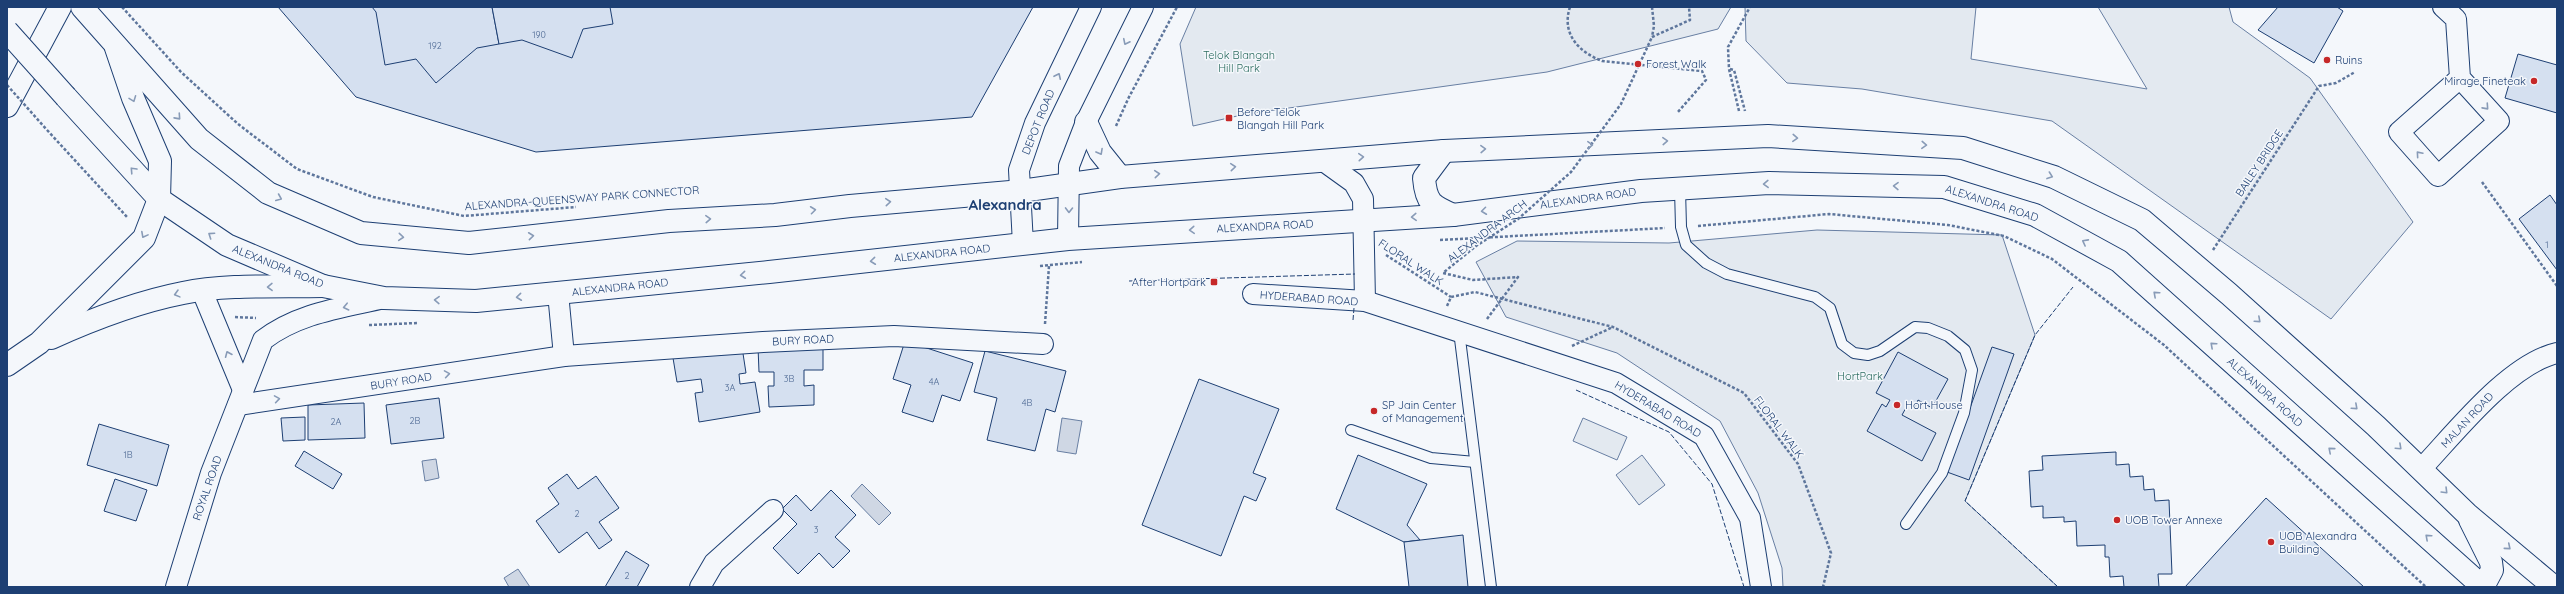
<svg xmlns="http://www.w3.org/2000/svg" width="2564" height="594" viewBox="0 0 2564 594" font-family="Quicksand,sans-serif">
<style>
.green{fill:#e3e9f0;stroke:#687fa3}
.water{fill:#cfd7e4;stroke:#687fa3}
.building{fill:#d5e0f0;stroke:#1d3f73}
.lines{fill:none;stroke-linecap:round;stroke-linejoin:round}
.lane-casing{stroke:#1d3f73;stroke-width:12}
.street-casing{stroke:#1d3f73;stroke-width:22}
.primary-casing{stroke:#1d3f73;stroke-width:24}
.highway-casing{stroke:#1d3f73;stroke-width:24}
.path{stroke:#5e769c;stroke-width:2.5;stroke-dasharray:3 2;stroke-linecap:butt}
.lane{stroke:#f4f7fb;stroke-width:10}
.street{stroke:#f4f7fb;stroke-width:20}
.primary{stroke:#f4f7fb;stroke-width:22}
.highway{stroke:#f4f7fb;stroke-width:22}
.primary-bridge-casing{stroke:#1d3f73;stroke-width:24;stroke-linecap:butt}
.path-bridge{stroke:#5e769c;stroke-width:2.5;stroke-dasharray:3 2;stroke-linecap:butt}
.primary-bridge{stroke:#f4f7fb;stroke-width:22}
.fence{stroke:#1d3f73;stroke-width:1;stroke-dasharray:5 2;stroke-linecap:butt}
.oneway{stroke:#889bb7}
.poi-dot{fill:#c62828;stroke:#f4f7fb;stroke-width:1.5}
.labels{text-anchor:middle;stroke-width:3;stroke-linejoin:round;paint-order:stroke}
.number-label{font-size:9px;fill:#4b6792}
.park-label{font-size:11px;fill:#2c6c60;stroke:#f4f7fb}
.poi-label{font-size:11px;fill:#1d3f73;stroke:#f4f7fb;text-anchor:start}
.street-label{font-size:11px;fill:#1d3f73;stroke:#f4f7fb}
.district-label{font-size:15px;font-weight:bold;fill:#1d3f73;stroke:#f4f7fb}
</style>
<rect width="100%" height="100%" fill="#f4f7fb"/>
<g class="green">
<polygon points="1196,7 1731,7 1718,29 1547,72 1246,114 1193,126 1180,44"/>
<polygon points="1745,7 1976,7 1971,59 2147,89 2098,7 2229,7 2233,22 2310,78 2413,222 2331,319 2052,121 1862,89 1787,83 1746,41"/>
<polygon points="1817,230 2002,235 2035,335 1965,501 2058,587 1783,587 1782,568 1758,493 1720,421 1617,353 1506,317 1476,262 1517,241 1669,243"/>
<polygon points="1583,418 1627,437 1617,460 1573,441"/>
<polygon points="1642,455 1665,485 1639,505 1616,475"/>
</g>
<g class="water">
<polygon points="1062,418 1082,421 1076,454 1057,451"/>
<polygon points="436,459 439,478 425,481 422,461"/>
<polygon points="862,484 891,513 879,525 851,496"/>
<polygon points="518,569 530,587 509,587 504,578"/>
</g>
<g class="building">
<polygon points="278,7 1033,7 972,117 536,152 356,97"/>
<polygon points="372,7 492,7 499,44 477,48 436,83 416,59 385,65 376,12"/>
<polygon points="492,7 610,7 613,24 583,29 572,58 522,40 499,44"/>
<polygon points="2278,7 2337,7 2343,11 2314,63 2258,30"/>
<polygon points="2518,54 2557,65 2557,113 2505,98"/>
<polygon points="2550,195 2557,205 2557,270 2519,219"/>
<polygon points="905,341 973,363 960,401 942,395 933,422 902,412 911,385 893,379"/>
<polygon points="823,345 823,370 804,370 804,386 814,385 814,405 769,407 768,386 774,386 774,372 759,372 758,347"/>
<polygon points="742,347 746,373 739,374 740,384 755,382 760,412 699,422 695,393 703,392 701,379 677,382 673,358"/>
<polygon points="1992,347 2014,354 1969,480 1947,472"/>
<polygon points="985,351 1066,371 1055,412 1046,409 1035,451 987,440 997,398 974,392"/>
<polygon points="1898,352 1948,379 1932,408 1918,400 1915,407 1908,404 1902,415 1936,433 1922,461 1867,431 1882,404 1886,407 1890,400 1876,393"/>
<polygon points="1199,379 1279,409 1253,473 1266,478 1256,501 1244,496 1221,556 1142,525"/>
<polygon points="439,398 444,438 391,444 386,405"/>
<polygon points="364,403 365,438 308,440 308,405"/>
<polygon points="305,417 305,440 283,441 281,418"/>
<polygon points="99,424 169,445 157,486 87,465"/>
<polygon points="304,451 342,474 333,489 295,466"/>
<polygon points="2116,452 2116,465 2129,464 2130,477 2143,476 2144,490 2154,489 2155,501 2169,500 2172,574 2158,574 2159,587 2124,587 2123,576 2110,577 2109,557 2105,557 2105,545 2077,546 2076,521 2064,522 2064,517 2043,518 2043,506 2031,507 2029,471 2043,470 2042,456"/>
<polygon points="1358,455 1427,484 1407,525 1420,540 1404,542 1336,509"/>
<polygon points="567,474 578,489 596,476 619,508 599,522 612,540 599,549 587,532 559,553 536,521 559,504 548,488"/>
<polygon points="115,479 147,490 136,521 104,511"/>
<polygon points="831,490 856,515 835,537 850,551 833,568 819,553 798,574 773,548 797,524 782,509 796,495 811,511"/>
<polygon points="2266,498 2364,587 2185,587"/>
<polygon points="1463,535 1468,587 1409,587 1404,542"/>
<polygon points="626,551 649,565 637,587 605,587"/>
</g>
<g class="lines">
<g class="lane-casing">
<g id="lane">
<polyline points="1680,189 1681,227 1686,245 1706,263 1727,274 1815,297 1830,308 1842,344 1854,353 1868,355 1880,351 1915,327 1928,328 1948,336 1965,350 1972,370 1964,413 1942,473 1906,524"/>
<polyline points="1459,331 1491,587"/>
<polyline points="1351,430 1431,458 1475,462"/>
</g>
</g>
<g class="street-casing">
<g id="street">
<polyline points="2443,7 2456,19 2460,78 2499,121 2438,176 2399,132 2460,78"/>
<polyline points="1322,160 1354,183 1363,199 1365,301"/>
<polyline points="1068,239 1069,166 1086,122 1143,7"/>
<polyline points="1023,244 1019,170 1035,123 1091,7"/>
<polyline points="202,291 243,390"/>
<polyline points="558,293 564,356"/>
<polyline points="1253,294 1365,301 1616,383 1704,436 1750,518 1761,587"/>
<polyline points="238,405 564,356 763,342 894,336 1043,344"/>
<path d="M2422 468C2456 432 2509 364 2557 353"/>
<path d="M176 587 211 473 263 340C298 313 341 308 384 298"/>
<polyline points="700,587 714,563 773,510"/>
</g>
</g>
<g class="primary-casing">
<g id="primary">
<polyline points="82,7 199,139 268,193 361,233 469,243 669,221 775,215 850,206 1021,191 1120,177 1444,151 1768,136 1963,148 2054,177 2142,220 2229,294 2376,426 2467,514 2554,587"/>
<polyline points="66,97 159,199 227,245 323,286 384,298 476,301 769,272 1068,239 1453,215 1641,191 1769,183 1944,187 2035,215 2119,261 2483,587"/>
<polyline points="1086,122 1100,152 1120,177"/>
<path d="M1444 151 1424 178C1426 203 1432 206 1453 215"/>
<polyline points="2470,520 2491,562 2492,570 2483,587"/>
</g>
</g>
<g class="highway-casing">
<g id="highway">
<polyline points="7,106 60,7"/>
<path d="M51 338C93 319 137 302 183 293 226 284 279 287 323 286"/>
<polyline points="7,365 39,343 144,238 159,199 160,161 133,98 116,48"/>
</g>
</g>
<g class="path">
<polyline points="122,7 181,72 238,124 297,169 373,197 464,216 576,207"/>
<path d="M1570 7C1561 34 1579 52 1602 61L1702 71 1706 80 1677 113"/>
<polyline points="1652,7 1654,26 1652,37"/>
<polyline points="1652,37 1690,20 1689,7"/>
<polyline points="1730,69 1734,70 1745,111"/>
<polyline points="1739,111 1729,69 1728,47 1750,7"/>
<polyline points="1116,126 1128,99 1177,7"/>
<polyline points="47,130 127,217"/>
<polyline points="2482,182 2557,286"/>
<polyline points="1698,226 1829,214 1948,225 2004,236 2052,259 2164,345 2426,587"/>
<polyline points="1440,240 1665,228"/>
<polyline points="2213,250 2319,86 2336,83 2355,72"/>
<polyline points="1386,255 1451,297"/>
<polyline points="1040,266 1082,262"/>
<polyline points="1447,306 1451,297 1475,292 1613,327 1744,393 1798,464 1831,553 1823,587"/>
<polyline points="235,317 256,318"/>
<polyline points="1045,324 1049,266"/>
<polyline points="369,325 418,323"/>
<polyline points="1572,346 1613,327"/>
</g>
<use href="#lane" class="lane"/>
<use href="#street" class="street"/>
<use href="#primary" class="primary"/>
<use href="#highway" class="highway"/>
<g class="primary-bridge-casing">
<polyline id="primary-bridge" points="7,31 66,97"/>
</g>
<g class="path-bridge">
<polyline points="7,85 47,130"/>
<polyline points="1487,319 1518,277 1473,280 1443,273 1476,246 1518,219 1571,172 1621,104 1652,37"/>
</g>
<use href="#primary-bridge" class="primary-bridge"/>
<g class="fence">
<polyline points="1129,281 1355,274"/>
<polyline points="1353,320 1354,308"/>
<polyline points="1576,390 1669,432 1712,484 1744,587"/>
<polyline points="2058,587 1965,501 2035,335 2073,287"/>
</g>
</g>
<defs><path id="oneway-chevron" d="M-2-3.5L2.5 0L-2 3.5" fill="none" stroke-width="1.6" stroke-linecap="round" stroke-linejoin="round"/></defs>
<g class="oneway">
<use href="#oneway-chevron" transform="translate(1126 42) rotate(116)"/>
<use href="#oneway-chevron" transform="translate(1058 76) rotate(-65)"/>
<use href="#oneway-chevron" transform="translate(133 99) rotate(69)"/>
<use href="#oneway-chevron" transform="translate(2486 107) rotate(48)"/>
<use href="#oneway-chevron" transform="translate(178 117) rotate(48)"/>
<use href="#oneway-chevron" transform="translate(1795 138) rotate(3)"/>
<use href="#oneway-chevron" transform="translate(1665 141) rotate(-3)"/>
<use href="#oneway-chevron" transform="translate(1590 145) rotate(-3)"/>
<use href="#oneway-chevron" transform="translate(1924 145) rotate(3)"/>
<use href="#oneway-chevron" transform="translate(1483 149) rotate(-2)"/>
<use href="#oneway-chevron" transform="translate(1100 152) rotate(61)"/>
<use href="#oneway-chevron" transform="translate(2419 154) rotate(-131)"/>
<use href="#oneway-chevron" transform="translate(1361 157) rotate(-4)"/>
<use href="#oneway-chevron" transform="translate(1233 167) rotate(-5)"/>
<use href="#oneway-chevron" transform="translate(133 170) rotate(-133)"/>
<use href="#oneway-chevron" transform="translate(1157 174) rotate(-5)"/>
<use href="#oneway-chevron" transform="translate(2050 176) rotate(20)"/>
<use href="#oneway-chevron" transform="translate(1766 184) rotate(178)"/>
<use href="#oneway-chevron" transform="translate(1896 186) rotate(-179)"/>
<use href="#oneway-chevron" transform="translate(279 198) rotate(23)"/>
<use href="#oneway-chevron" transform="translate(888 202) rotate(-5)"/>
<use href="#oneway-chevron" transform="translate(813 210) rotate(-7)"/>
<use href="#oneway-chevron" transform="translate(1069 210) rotate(91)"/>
<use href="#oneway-chevron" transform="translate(1484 211) rotate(173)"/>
<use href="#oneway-chevron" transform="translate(1414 217) rotate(177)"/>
<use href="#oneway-chevron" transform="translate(708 219) rotate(-3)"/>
<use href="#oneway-chevron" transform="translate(1192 230) rotate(176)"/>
<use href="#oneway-chevron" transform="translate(144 235) rotate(118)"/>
<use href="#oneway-chevron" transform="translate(211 235) rotate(-146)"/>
<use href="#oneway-chevron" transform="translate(531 236) rotate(-6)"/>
<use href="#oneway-chevron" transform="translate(401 237) rotate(5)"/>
<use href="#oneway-chevron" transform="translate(2085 242) rotate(-152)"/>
<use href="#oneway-chevron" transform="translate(873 261) rotate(174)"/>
<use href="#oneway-chevron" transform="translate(743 275) rotate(174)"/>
<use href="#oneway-chevron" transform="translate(270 287) rotate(179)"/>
<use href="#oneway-chevron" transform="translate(177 294) rotate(165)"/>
<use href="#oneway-chevron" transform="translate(2156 294) rotate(-138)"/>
<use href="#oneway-chevron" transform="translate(519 297) rotate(174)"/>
<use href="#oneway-chevron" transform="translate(437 300) rotate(-178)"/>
<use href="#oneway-chevron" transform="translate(346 307) rotate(167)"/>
<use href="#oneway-chevron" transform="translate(2258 320) rotate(42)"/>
<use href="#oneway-chevron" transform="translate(2213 345) rotate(-138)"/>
<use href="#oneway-chevron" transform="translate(228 354) rotate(-113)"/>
<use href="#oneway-chevron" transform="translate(447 374) rotate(-9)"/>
<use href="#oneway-chevron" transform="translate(277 399) rotate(-9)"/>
<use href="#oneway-chevron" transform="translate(2355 407) rotate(42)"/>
<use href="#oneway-chevron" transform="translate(2399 447) rotate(43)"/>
<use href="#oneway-chevron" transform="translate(2331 450) rotate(-139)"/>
<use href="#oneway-chevron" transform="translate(2445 491) rotate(45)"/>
<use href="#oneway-chevron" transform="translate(2428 537) rotate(-138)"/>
<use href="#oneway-chevron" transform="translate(2508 547) rotate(40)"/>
</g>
<g class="poi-dot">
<circle cx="2327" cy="60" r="4"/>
<circle cx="1638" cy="64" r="4"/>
<circle cx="2534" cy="81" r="4"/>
<rect x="1225" y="114" width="8" height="8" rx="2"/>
<rect x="1210" y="278" width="8" height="8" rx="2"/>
<circle cx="1897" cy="405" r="4"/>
<circle cx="1374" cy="411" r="4"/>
<circle cx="2117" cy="520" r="4"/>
<circle cx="2271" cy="542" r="4"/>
</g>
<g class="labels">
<g class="number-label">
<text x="539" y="38">190</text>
<text x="435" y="49">192</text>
<text x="2547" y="248">1</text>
<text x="789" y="382">3B</text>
<text x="934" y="385">4A</text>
<text x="730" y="391">3A</text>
<text x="1027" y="406">4B</text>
<text x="415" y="424">2B</text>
<text x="336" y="425">2A</text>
<text x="128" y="458">1B</text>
<text x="577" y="517">2</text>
<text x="816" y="533">3</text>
<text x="627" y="579">2</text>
</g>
<g class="park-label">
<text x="1239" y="59">Telok Blangah<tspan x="1239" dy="13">Hill Park</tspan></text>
<text x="1860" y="380">HortPark</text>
</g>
<g class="poi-label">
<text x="2335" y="64">Ruins</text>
<text x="1646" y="68">Forest Walk</text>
<text x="2526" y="85" text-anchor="end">Mirage Fineteak</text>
<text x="1237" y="116">Before Telok<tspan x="1237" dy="13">Blangah Hill Park</tspan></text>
<text x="1206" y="286" text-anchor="end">After Hortpark</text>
<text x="1382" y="409">SP Jain Center<tspan x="1382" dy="13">of Management</tspan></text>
<text x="1905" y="409">Hort House</text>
<text x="2125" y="524">UOB Tower Annexe</text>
<text x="2279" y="540">UOB Alexandra<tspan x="2279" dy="13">Building</tspan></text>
</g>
<g class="street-label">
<text transform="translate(1038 122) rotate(-68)" y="4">DEPOT ROAD</text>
<text transform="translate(2259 163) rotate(-57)" y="4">BAILEY BRIDGE</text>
<text transform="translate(582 198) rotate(-4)" y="4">ALEXANDRA-QUEENSWAY PARK CONNECTOR</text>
<text transform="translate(1588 198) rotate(-8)" y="4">ALEXANDRA ROAD</text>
<text transform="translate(1992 203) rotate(18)" y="4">ALEXANDRA ROAD</text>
<text transform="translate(1265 226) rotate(-3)" y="4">ALEXANDRA ROAD</text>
<text transform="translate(1487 231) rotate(-37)" y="4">ALEXANDRA ARCH</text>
<text transform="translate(942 253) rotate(-6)" y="4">ALEXANDRA ROAD</text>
<text transform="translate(1411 262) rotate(33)" y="4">FLORAL WALK</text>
<text transform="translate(278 266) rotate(22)" y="4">ALEXANDRA ROAD</text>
<text transform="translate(620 287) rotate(-6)" y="4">ALEXANDRA ROAD</text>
<text transform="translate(1309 298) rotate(4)" y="4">HYDERABAD ROAD</text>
<text transform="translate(803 340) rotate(-3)" y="4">BURY ROAD</text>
<text transform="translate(401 381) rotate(-9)" y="4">BURY ROAD</text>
<text transform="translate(2265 392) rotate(42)" y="4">ALEXANDRA ROAD</text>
<text transform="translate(1658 409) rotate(31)" y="4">HYDERABAD ROAD</text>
<text transform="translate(2467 420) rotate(-47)" y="4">MALAN ROAD</text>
<text transform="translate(1779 427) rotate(53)" y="4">FLORAL WALK</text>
<text transform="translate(207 488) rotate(-71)" y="4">ROYAL ROAD</text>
</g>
<g class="district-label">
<text x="1005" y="210">Alexandra</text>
</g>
</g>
<rect width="2564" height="594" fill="none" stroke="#1d3f73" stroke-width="16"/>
</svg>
